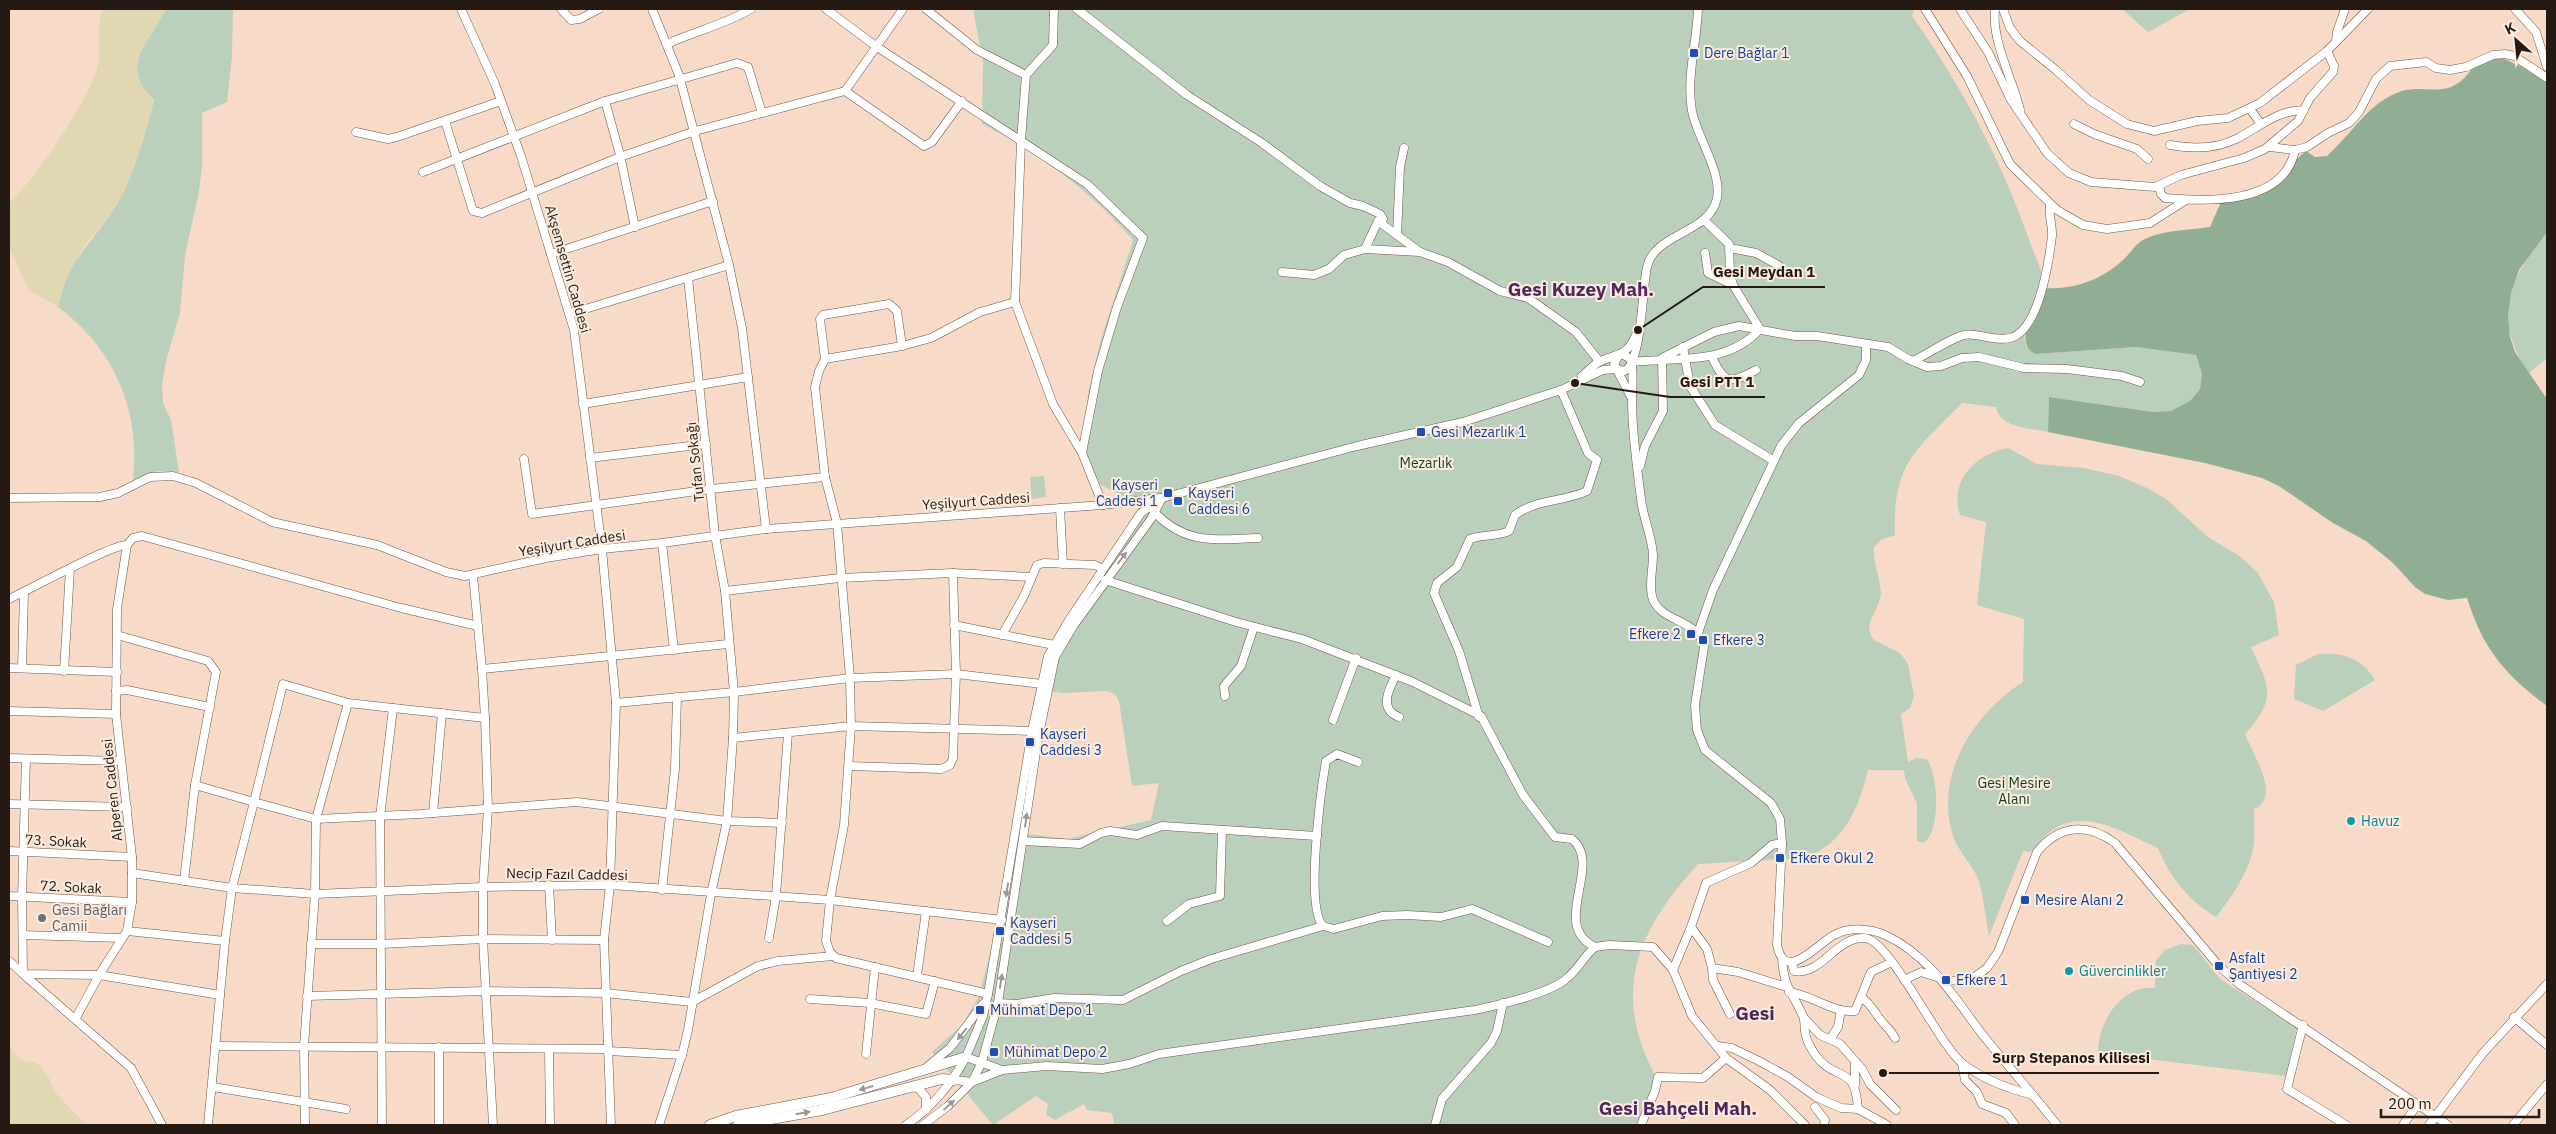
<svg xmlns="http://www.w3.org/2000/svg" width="2556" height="1134" viewBox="0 0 2556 1134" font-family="'IBM Plex Sans',sans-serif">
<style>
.green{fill:#bbcfbd}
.forest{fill:#91ae94}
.sand{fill:#e1d8b3}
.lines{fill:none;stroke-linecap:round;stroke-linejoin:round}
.minor-casing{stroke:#6e5646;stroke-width:9}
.major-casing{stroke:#6e5646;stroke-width:11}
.minor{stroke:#fff;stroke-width:8}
.major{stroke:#fff;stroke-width:10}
.oneway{fill:#9c9895}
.transit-dot{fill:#1a4fb4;stroke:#fcebdf;stroke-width:2}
.culture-dot{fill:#0f9aa8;stroke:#fcebdf;stroke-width:2}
.worship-dot{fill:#6b7280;stroke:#fcebdf;stroke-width:2}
.labels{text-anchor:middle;stroke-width:4;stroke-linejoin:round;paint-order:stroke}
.transit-label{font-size:14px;fill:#164399;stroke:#fcebdf;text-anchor:start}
.street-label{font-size:14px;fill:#241a13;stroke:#fcebdf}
.park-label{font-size:14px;fill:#15431f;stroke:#fcebdf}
.culture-label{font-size:14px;fill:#0d838f;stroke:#fcebdf;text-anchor:start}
.worship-label{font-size:14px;fill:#5b616d;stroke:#fcebdf;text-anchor:start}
.district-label{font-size:19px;font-weight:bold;fill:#4f275d;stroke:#fcebdf}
.leader{fill:none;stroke:#241a13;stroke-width:2}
.callout-dot{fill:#241a13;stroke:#fcebdf;stroke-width:2}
.callout-label{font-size:15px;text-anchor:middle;font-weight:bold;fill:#241a13;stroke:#fcebdf;stroke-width:4;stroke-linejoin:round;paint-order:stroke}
</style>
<rect width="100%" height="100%" fill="#f7dbc8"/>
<g class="green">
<path d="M166 9H233L232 56 227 102 202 113V166L199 192 185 255 180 313 166 361 162 385 163 403 171 420 179 472 157 471 133 480C141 411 114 348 58 307L65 281 74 263 111 214 126 187 143 139 154 100C117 65 150 43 166 9Z"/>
<path d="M973 9H1914L1912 16C1963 88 2004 165 2032 248 2036 257 2045 279 2045 288 2044 298 2029 326 2024 337L2026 346 2036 354 2136 347 2196 355 2202 374 2200 389 2190 401 2171 411 2153 412 2049 397 2048 432C2030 428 1999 428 1996 407L1962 403C1916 450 1892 464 1895 535L1881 540 1874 547C1872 563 1884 586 1880 599 1876 615 1862 624 1874 640L1900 653 1908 664 1914 696 1910 708 1901 714 1908 762 1916 758 1926 759C1939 771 1941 834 1923 843L1917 841V804L1905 778 1904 770H1868C1859 808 1844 844 1804 858L1698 864C1636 932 1609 995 1659 1082L1642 1125H1114L1112 1113 1087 1110 1084 1104 1055 1120 1046 1115 1048 1104 1036 1096 993 1125 932 1052 962 1025 979 996 994 938 1012 832 1067 839 1151 820 1159 783 1132 786 1119 701 1115 694 1106 691 1064 693 1037 690 1078 602 1146 497 1123 496 1101 485 1092 476 1082 440 1089 389 1101 339 1133 240C1090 191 1040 153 982 124L983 63Z"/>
<polygon points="2122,9 2190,9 2148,32"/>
<path d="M2547 232V358L2529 373C2501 334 2501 297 2529 256 2535 248 2540 238 2547 232Z"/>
<path d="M2008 448 2037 464 2084 468 2119 476 2147 488 2166 499 2208 537 2241 557 2258 573 2274 602 2279 635 2251 647C2269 686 2278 698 2245 734 2253 755 2282 797 2254 809 2254 820 2255 830 2254 841 2252 868 2232 897 2216 917 2189 901 2170 878 2158 848 2126 834 2083 805 2050 832 2043 837 2037 845 2031 852L2023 851 1989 936C1985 917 1984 896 1978 879 1973 865 1959 853 1953 836 1934 775 1973 714 2023 682L2024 619 1977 605 1986 522 1960 515C1949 481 1975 454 2008 448Z"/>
<polygon points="1044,476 1046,497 1032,499 1030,477"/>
<path d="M2318 654C2342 651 2363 659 2375 680L2323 711 2294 699 2296 665Z"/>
<path d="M2181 944 2193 945 2220 979 2297 1028 2286 1076 2098 1053C2098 1022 2121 985 2155 988L2156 960 2165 950Z"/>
</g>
<path class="forest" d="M2502 58 2522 67 2547 83V232L2519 270 2511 293 2508 315 2510 337 2515 352 2547 399V706C2505 675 2483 649 2467 598L2448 600 2425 594 2415 587 2393 563 2366 541 2333 523 2279 486 2262 478 2205 463 2048 432 2049 397 2153 412 2171 411 2190 401 2200 389 2202 374 2196 355 2136 347 2036 354C2011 343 2037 305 2045 288 2075 290 2104 279 2126 257 2132 251 2136 243 2145 239 2163 230 2190 230 2210 227L2221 202 2267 185 2306 151 2315 157 2327 156C2352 134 2368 102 2402 91 2419 86 2435 93 2451 87 2476 76 2465 59 2502 58Z"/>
<g class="sand">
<path d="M104 9H166C150 43 117 66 154 100 145 135 135 173 117 205 108 219 96 231 86 244 72 263 63 284 58 307L29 290 9 247V203C34 181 88 101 97 69 103 50 94 27 104 9Z"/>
<path d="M9 1043C14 1056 21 1064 36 1062L48 1076 54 1091 86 1125H9Z"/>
</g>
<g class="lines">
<g class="minor-casing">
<g id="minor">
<polyline points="461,9 495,84 521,156 574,330 602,549 616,703 610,885 604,940 611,1125"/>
<polyline points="561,9 571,20 580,19 599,9"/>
<polyline points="652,9 679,75 729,265 742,328 766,529"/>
<polyline points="826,9 877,47 1087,184 1143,238 1117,307 1098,371 1082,453 1103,505"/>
<polyline points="926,9 977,50 1026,75"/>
<polyline points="1054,9 1053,45 1026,75 1021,141 1015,302 1053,404 1082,453"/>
<polyline points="1077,9 1187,95 1262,143 1320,186 1350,203 1363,206 1380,214 1383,219 1381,223"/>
<polyline points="1925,9 1967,76 2010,164 2057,210 2083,225 2107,229 2150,223 2186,200"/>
<polyline points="1960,9 1988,52 2011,100 2047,153 2069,173 2091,182 2155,187 2181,175 2244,158 2265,149 2298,121 2310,98 2333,72 2334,66 2327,51"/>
<path d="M1995 9C1991 40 2013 80 2020 110"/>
<polyline points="2003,9 2010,28 2020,41 2056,70 2089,100 2127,124 2154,131 2197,121 2228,118 2260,103 2327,51 2368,9"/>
<polyline points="2515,9 2536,32 2547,67"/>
<polyline points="2336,40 2337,32 2345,9"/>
<path d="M667 44C695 31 724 25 751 9"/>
<polyline points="845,91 924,146 932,142 962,101"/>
<polyline points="605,101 620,155 635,227"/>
<polyline points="2250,109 2261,124"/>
<polyline points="445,121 473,211 482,213 620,157 695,131 845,91 903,9"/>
<polyline points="2074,124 2094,134 2137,149 2148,159"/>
<polyline points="356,132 388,139 397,137 501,101"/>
<path d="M2170 145C2192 149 2216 149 2236 139 2258 128 2277 110 2304 110"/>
<polyline points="2270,147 2295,150 2307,147 2328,133 2349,123 2359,112 2376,79 2390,66 2426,62 2436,68 2450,70 2466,67 2493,55 2505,54 2514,56 2547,78"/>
<polyline points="423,172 605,101 737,63 748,67 762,113"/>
<path d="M2159 186 2161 194 2165 198C2207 202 2284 205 2295 150"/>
<polyline points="1704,220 1729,244 1730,275 1733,285 1760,329"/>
<polyline points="1397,235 1400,167 1404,148"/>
<polyline points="1730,248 1756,253 1778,265"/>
<polyline points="1365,249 1378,221 1420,252"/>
<polyline points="1705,253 1708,273 1733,285"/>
<polyline points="551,254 713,201"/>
<polyline points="1282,272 1314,275 1329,269 1344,255 1365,249 1420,252 1448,262 1500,291 1528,298 1576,332 1599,361"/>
<polyline points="569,314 729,265"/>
<polyline points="902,346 897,311 889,304 823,315 820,319 825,359 819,371 815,387 825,477 837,523 850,678 851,726 844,825 830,900 826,941 830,952 836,958 988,994"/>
<polyline points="1683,347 1690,386 1715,425 1774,461"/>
<path d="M1622 354 1631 359C1634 374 1632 386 1632 401 1632 433 1637 467 1641 499 1643 518 1652 536 1653 555 1653 569 1649 583 1652 596 1658 623 1699 618 1704 647L1695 705 1697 730 1705 750 1771 803 1780 819 1782 843 1777 945C1785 984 1817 944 1834 935 1849 927 1870 928 1885 935 1929 955 1954 997 1982 1034 2007 1065 2033 1094 2057 1125"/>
<polyline points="1619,355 1614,364 1631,397"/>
<path d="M1712 357C1725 385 1730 384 1756 370"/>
<polyline points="825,359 902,346 931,338 980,312 1015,302"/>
<path d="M1913 361C1926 355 1953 337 1964 335 1976 332 1994 342 2010 338 2039 331 2049 261 2052 236 2053 226 2048 216 2050 206"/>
<path d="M1631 362C1676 357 1727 366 1760 329"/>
<path d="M1582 376C1588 371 1594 364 1601 361 1619 353 1627 356 1636 335"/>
<polyline points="583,404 748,377"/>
<polyline points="590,458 706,444"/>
<polyline points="524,459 532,514 711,489 825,477"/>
<polyline points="1640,466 1645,446 1663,411 1662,358 1714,332 1739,326 1795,336 1817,336 1888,347 1908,359 1927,367 1941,366 1962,358 1979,357 2024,368 2067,369 2122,376 2140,382"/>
<polyline points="9,498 100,497 118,493 150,477 173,476 196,483 272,522 377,545 446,572 465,576 546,558 602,549 662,543 766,529 1103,505 1160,498"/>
<polyline points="1060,508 1063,564"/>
<path d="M1154 512C1187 546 1216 539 1258 538"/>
<polyline points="662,543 674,650"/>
<polyline points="473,575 482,669"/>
<path d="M1105 580 1236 622 1302 639 1413 682 1481 716 1523 795 1555 837 1572 839C1604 865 1549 925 1595 947"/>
<polyline points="725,591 840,578 953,573 1031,577"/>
<path d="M9 599C29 590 112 544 127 545L133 538 142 536 401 608 478 626"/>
<polyline points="954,625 1054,645"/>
<polyline points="1698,633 1713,590 1781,446 1799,423 1859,375 1866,360 1866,344"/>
<polyline points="117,635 208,661 216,672 195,785"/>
<polyline points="1002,635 1024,596 1037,565 1044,563 1095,565 1103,569"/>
<polyline points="9,668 117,672"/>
<polyline points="22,668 24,592"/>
<polyline points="64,671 70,569"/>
<path d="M1396 675C1389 689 1378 709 1399 717"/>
<polyline points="116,691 127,690 210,707"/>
<polyline points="1225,696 1224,686 1241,666 1254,627"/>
<polyline points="348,703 283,684 254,802 316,819 420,814 577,802 727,821 782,823"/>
<polyline points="616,703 734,692 850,678 956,674 1042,684"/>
<polyline points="9,711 116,714"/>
<path d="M1479 717 1459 651 1434 593 1437 583 1457 567 1470 539C1483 534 1497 537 1509 531L1515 515C1536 499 1564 502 1587 491L1597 460 1588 453 1561 390"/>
<polyline points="485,718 488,808 483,887 483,939 493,1125"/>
<polyline points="1333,720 1356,658"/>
<polyline points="733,738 851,726 1032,731"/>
<polyline points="9,758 120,761"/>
<polyline points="26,759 22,897 23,974 131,1068 162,1125"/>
<path d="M1358 762 1337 754 1326 761C1321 790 1305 907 1323 926L1334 929 1382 916 1407 915 1441 917 1472 909 1548 942"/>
<polyline points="849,766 941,769 950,765 953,758 956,674 953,573"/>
<polyline points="9,804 127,807"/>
<polyline points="433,813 442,713"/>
<polyline points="1023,841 1080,844 1101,833 1110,831 1137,835 1162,826 1317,836"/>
<polyline points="9,851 132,857"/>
<polyline points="132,873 232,888 315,894 483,887 610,885 830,900 1002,920"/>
<polyline points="184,881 195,785 254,802 232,888 225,941 208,1125"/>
<polyline points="549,885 552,940"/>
<polyline points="662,890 675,769 677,697"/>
<polyline points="9,896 132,902"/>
<polyline points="1167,921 1189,904 1220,896 1222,830"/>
<polyline points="1691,927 1707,949 1712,968 1738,972 1787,987"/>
<polyline points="127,931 225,941"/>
<polyline points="23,935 122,938"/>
<polyline points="769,938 776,896 788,733"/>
<polyline points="311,944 381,944 483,939 604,940"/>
<path d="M1782 958C1784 989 1792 991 1803 1016 1805 1020 1804 1026 1805 1031 1805 1038 1812 1050 1816 1056 1837 1083 1855 1063 1858 1109"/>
<polyline points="9,961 23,974 99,975 220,995"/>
<path d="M1792 963 1794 971C1822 976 1836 936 1865 938 1890 940 1938 1044 1963 1064 1983 1079 2009 1089 2033 1095"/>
<polyline points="1712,968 1713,980 1730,1014"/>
<polyline points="1673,970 1691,927 1706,883 1751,863 1772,845 1782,843"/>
<polyline points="917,976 926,911"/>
<path d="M1904 980 1921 972 1946 980 1960 981 1973 978 1987 968 1998 952 2037 852C2059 825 2087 822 2115 843L2219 966 2239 984 2448 1125"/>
<path d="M1789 992C1810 994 1835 1014 1855 1011L1871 972 1892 962"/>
<polyline points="307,996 486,991 605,993 692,1002 758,966 778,961 833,956"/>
<path d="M1862 998C1871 1004 1873 1010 1880 1019 1885 1026 1891 1030 1895 1038"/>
<polyline points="810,999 870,1003 926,1014 935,981"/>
<polyline points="998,1003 1017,1004 1054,998 1123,1000 1181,971 1211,959 1323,926"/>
<polyline points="2514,1017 2547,1045"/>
<polyline points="76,1018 99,975 127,931 132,902 132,857 116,714 117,609 127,545"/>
<polyline points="1804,1018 1820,1035 1840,1044 1862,1069 1870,1084 1896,1110"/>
<polyline points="2303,1025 2287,1089 2346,1125"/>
<polyline points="1831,1038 1838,1027 1841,1010"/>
<polyline points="215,1046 608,1049"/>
<polyline points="1718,1046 1732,1048 1759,1061 1788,1077 1816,1097 1841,1108 1858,1109 1887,1125"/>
<polyline points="549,1049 550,1125"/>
<polyline points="608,1051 682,1055"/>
<polyline points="866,1054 875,967"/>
<path d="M966 1057 983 1016 988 994 1032 731 1048 656 1069 620 1141 513 1162 498 1357 446 1463 422 1561 390 1603 370 1617 369 1624 371C1642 364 1642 288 1647 267 1655 232 1710 234 1717 198 1722 172 1697 137 1692 111 1686 77 1697 42 1698 9"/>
<polyline points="1962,1063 1965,1080 1977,1092 1982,1104 2006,1113 2015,1125"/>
<polyline points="928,1066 950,1048 983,1004"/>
<polyline points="954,1080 972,1082 982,1062 998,1003 1038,739 1055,657 1074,625 1151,519 1161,500"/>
<polyline points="1855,1085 1855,1061"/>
<polyline points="213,1087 346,1109"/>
<polyline points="913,1087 919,1089 926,1097 926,1110"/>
<polyline points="1815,1107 1825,1120 1824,1125"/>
<polyline points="305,1125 304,1046 315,894 316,819 348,703 393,708"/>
<polyline points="382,1125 380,817 393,708 485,718 482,669 728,644"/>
<polyline points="439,1125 439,1047"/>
<polyline points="659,1125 682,1055 688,1030 711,894 727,821 733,738 734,692 725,591 715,535 688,278"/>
<path d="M906 1125C932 1107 951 1085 966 1057L1002 1070"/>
<path d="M923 1125 948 1106 972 1082 1002 1070 1047 1066 1102 1069 1129 1064 1159 1054 1475 1010C1498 1005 1549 994 1566 979 1578 970 1584 956 1595 947L1609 945 1653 947 1673 970 1692 1016 1726 1058 1770 1090 1805 1125"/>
<polyline points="1435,1125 1442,1099 1491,1043 1497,1031 1503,1003"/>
<polyline points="1641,1125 1655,1091 1658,1077 1703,1078 1726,1058"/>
<polyline points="2403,1125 2417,1105"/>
<polyline points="2429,1125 2483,1053 2547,984"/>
<polyline points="2513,1125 2547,1084"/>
</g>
</g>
<g class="major-casing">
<g id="major">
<polyline points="710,1125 736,1116 831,1098 966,1057"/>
<polyline points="738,1125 822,1110 942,1079 954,1080"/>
</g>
</g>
<use href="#minor" class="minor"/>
<use href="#major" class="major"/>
</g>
<defs><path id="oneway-solid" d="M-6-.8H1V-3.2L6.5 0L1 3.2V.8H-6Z" transform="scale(1.25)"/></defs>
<g class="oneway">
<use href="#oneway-solid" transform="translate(1122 558) rotate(-53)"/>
<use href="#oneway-solid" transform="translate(1026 820) rotate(-82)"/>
<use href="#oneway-solid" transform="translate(1007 890) rotate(99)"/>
<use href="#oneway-solid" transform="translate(1001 981) rotate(-81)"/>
<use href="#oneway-solid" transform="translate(962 1034) rotate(129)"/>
<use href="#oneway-solid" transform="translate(866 1088) rotate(164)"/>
<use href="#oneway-solid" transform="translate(949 1105) rotate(-43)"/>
<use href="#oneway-solid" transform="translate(803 1113) rotate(-10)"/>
</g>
<g class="transit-dot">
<rect x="1689" y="48" width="10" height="10" rx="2.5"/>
<rect x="1416" y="427" width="10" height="10" rx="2.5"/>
<rect x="1163" y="488" width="10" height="10" rx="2.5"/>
<rect x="1173" y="496" width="10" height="10" rx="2.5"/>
<rect x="1686" y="629" width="10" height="10" rx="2.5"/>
<rect x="1698" y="635" width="10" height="10" rx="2.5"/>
<rect x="1025" y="737" width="10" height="10" rx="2.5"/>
<rect x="1775" y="853" width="10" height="10" rx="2.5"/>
<rect x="2020" y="895" width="10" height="10" rx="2.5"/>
<rect x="995" y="926" width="10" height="10" rx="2.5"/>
<rect x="2214" y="961" width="10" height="10" rx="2.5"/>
<rect x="1941" y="975" width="10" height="10" rx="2.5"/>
<rect x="975" y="1005" width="10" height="10" rx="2.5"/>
<rect x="989" y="1047" width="10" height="10" rx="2.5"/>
</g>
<g class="culture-dot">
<circle cx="2351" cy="821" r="5"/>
<circle cx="2069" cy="971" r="5"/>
</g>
<circle class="worship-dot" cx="42" cy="918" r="5"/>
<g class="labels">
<g class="transit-label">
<text x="1704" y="58">Dere Bağlar 1</text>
<text x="1431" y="437">Gesi Mezarlık 1</text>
<text x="1158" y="490" text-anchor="end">Kayseri<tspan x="1158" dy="16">Caddesi 1</tspan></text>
<text x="1188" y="498">Kayseri<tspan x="1188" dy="16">Caddesi 6</tspan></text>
<text x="1681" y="639" text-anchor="end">Efkere 2</text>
<text x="1713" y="645">Efkere 3</text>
<text x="1040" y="739">Kayseri<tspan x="1040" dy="16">Caddesi 3</tspan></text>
<text x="1790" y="863">Efkere Okul 2</text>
<text x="2035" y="905">Mesire Alanı 2</text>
<text x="1010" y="928">Kayseri<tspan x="1010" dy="16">Caddesi 5</tspan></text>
<text x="2229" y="963">Asfalt<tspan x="2229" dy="16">Şantiyesi 2</tspan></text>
<text x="1956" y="985">Efkere 1</text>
<text x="990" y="1015">Mühimat Depo 1</text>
<text x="1004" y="1057">Mühimat Depo 2</text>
</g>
<g class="street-label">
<text transform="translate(568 269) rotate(74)" y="5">Akşemsettin Caddesi</text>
<text transform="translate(695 462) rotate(-96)" y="5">Tufan Sokağı</text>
<text transform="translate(976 501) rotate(-4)" y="5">Yeşilyurt Caddesi</text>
<text transform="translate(572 543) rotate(-9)" y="5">Yeşilyurt Caddesi</text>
<text transform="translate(112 790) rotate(-96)" y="5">Alperen Caddesi</text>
<text transform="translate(56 841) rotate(3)" y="5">73. Sokak</text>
<text transform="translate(567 874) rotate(1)" y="5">Necip Fazıl Caddesi</text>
<text transform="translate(71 887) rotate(3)" y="5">72. Sokak</text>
</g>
<g class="park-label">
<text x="1426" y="468">Mezarlık</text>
<text x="2014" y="788">Gesi Mesire<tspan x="2014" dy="16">Alanı</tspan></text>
</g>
<g class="culture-label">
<text x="2361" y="826">Havuz</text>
<text x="2079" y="976">Güvercinlikler</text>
</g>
<g class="worship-label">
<text x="52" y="915">Gesi Bağları<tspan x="52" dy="16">Camii</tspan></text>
</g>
<g class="district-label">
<text x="1581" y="296">Gesi Kuzey Mah.</text>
<text x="1755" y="1020">Gesi</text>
<text x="1678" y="1115">Gesi Bahçeli Mah.</text>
</g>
</g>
<path class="leader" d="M1638 330L1703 287H1825M1575 383L1670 397H1765M1883 1073L1982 1073H2159"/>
<g class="callout-dot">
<circle cx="1638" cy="330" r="5"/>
<circle cx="1575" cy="383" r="5"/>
<circle cx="1883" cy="1073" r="5"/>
</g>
<g class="callout-label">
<text x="1764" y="277">Gesi Meydan 1</text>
<text x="1717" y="387">Gesi PTT 1</text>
<text x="2071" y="1063">Surp Stepanos Kilisesi</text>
</g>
<rect width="2556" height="1134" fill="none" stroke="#241a13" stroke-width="20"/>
<g transform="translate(2516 40) rotate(333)" stroke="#fcebdf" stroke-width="4" paint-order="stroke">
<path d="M0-4L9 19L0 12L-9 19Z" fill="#241a13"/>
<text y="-8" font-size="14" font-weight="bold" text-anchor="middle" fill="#241a13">K</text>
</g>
<path d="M2381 1109v8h158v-8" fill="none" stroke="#241a13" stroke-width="2.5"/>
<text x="2388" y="1109" font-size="15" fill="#241a13" stroke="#fcebdf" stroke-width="4" paint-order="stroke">200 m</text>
</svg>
